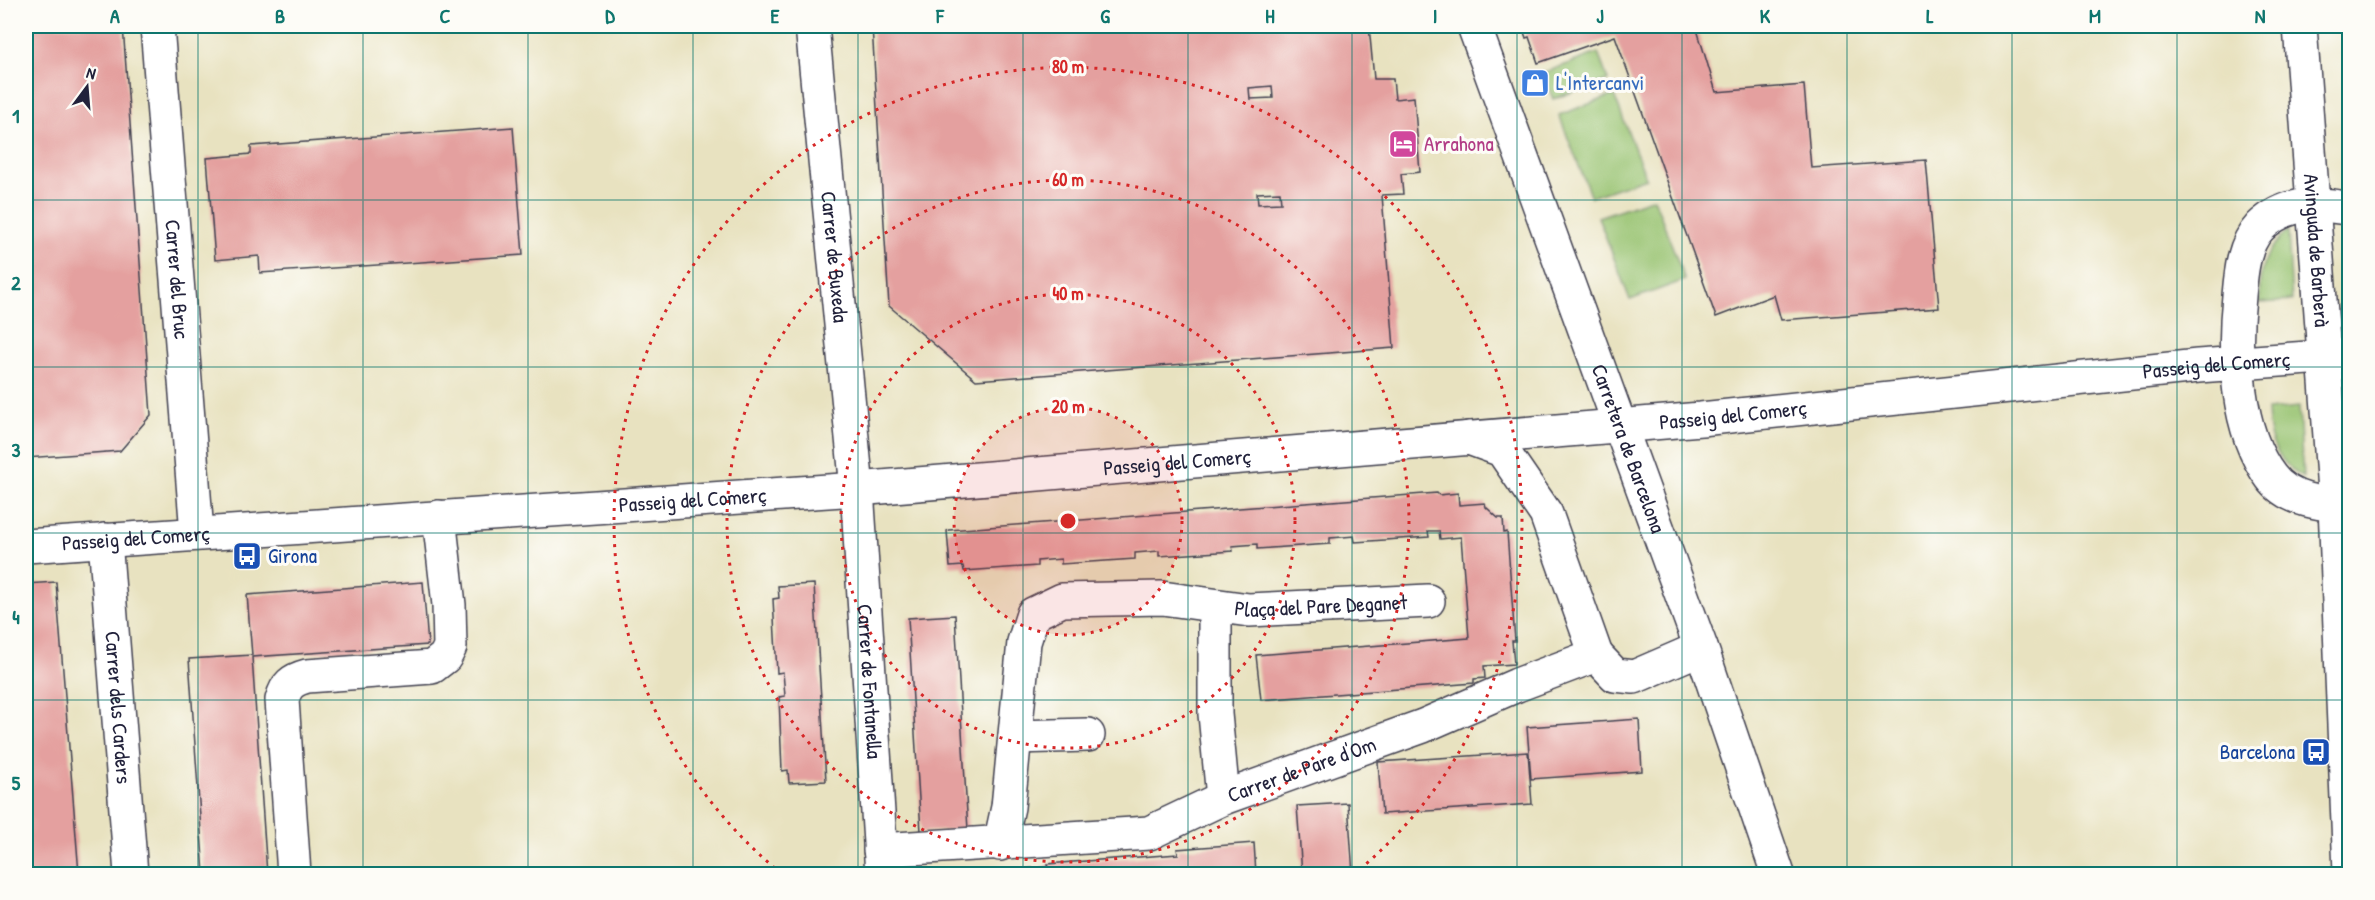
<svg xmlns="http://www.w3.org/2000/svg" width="2375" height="900" viewBox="0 0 2375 900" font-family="'Patrick Hand',sans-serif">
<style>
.green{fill:#98c371;stroke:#5d7256;stroke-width:1.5}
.building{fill:#e4a09f;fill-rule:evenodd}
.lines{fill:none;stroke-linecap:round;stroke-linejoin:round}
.minor-casing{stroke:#403f4f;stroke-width:36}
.major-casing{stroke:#403f4f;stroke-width:36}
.minor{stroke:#fff;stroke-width:33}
.major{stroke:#fff;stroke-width:33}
.grid{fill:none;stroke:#0f766e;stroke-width:1.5;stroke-opacity:0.55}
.ring{fill:none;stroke:#d62828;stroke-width:3;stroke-dasharray:3 6}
.labels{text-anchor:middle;stroke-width:6;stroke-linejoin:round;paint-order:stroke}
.shop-label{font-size:21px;fill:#366cbe;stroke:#fdfcf7;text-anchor:start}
.hotel-label{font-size:21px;fill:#b23c85;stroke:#fdfcf7;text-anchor:start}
.street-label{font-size:21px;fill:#22223b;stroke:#fdfcf7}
.transit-label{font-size:21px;fill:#164399;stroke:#fdfcf7;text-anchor:start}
.centre{fill:#d62828;stroke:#fdfcf7;stroke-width:3}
.ring-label{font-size:18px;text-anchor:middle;font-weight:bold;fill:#d62828;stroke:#fdfcf7;stroke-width:6;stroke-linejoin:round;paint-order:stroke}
.neatline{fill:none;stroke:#0f766e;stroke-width:2}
.grid-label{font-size:20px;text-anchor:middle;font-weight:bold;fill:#0f766e}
</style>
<rect width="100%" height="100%" fill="#fdfcf7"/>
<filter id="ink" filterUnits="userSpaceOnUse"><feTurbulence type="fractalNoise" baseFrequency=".0167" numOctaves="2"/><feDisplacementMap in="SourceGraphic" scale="12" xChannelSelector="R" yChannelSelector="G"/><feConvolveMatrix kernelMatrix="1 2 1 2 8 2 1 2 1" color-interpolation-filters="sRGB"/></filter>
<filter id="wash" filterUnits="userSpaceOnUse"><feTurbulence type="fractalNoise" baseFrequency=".008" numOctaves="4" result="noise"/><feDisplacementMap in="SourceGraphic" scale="24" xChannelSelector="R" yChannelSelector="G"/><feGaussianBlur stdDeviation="1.35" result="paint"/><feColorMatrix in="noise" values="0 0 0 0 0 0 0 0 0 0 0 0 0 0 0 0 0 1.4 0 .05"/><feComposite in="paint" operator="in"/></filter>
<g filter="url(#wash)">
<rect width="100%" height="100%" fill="#e8e2c0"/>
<g class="green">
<polygon points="1598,53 1608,80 1553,99 1543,73"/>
<polygon points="1614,95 1646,178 1591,197 1559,115"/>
<polygon points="1654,198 1685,280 1630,300 1598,217"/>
<polygon points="2343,228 2349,232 2350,298 2347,298"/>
<path d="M2288 231 2292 301 2260 303C2258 271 2263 252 2288 231Z"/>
<path d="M2299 407 2303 478C2276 460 2268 441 2267 410Z"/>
</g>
<g id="blocks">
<g class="building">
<polygon points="26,26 123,26 151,415 120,451 26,458"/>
<path d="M872 26H1369L1374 79H1393L1395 99 1414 97 1420 172 1401 174 1403 194 1382 195 1394 348 976 380 889 306ZM1272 86 1273 98 1250 99 1249 88ZM1280 192 1281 203 1258 204 1257 193Z"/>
<polygon points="1522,26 1696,26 1716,92 1804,85 1811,168 1926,160 1939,308 1781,320 1774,295 1716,317 1615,36 1538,63 1529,37 1526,38"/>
<polygon points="513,127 523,255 260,273 259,256 215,260 207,158 251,154 251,146"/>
<polygon points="1437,493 1439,495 1458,493 1459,505 1485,503 1486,507 1498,518 1503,518 1504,533 1507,532 1515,641 1512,641 1514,664 1484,666 1485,678 1474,679 1474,683 1261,700 1256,655 1469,638 1461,537 1440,539 1439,531 1428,531 1429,537 1355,542 1354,536 1343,537 1330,538 1330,544 1257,549 1257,544 1232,546 1233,551 1159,556 1159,551 1135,553 1135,559 1061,564 1061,559 1037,561 1037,566 964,571 963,566 950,567 947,531 949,530"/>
<polygon points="56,582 79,874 26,874 26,584"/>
<polygon points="423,582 428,645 252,657 267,874 204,874 189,659 252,655 247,595"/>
<polygon points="814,584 826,781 789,783 788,770 782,771 779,697 785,696 783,672 777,673 773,599 779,598 778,586"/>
<polygon points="955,615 968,830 921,832 908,618"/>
<polygon points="1639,719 1642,771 1531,779 1527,727"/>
<polygon points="1528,752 1532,804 1382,814 1378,762"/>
<polygon points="1348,803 1353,874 1302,874 1297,806"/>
<polygon points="1254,843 1256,874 972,874 972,873 1048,867 1047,864 1178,854 1177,849"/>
</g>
</g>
</g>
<g filter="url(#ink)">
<use href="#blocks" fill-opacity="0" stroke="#403f4f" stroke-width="1.5"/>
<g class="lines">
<g class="minor-casing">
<g id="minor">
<path id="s1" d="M157 26 197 533"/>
<path id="s2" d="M812 26 857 489 882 874"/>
<path id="s3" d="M2300 26 2335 505 2350 872"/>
<path d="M2350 209C2317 202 2285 202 2260 227 2243 245 2241 273 2239 296 2233 351 2236 431 2271 477 2287 499 2324 508 2350 501"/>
<polyline points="1469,438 1502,450 1546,514 1596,655"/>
<path id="s4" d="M105 540 131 874"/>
<path id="s5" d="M26 546 857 489 1701 419 2198 366 2350 355"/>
<polyline points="1215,606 1215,714 1223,798"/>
<polyline points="1015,737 1088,735"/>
<path id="s6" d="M1000 844 1008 807 1024 642 1033 614 1062 600 1162 598 1249 610 1428 601"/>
<path id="s7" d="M880 850 1149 833 1223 798 1423 726 1517 685 1596 655 1615 675 1634 677 1701 648"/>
<path d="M294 874 282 700C286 685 292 680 307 676L432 667 445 657 450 647 449 605 439 517"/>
</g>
</g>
<g class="major-casing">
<g id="major">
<path id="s8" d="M1474 26 1704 656 1778 874"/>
</g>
</g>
<use href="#minor" class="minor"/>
<use href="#major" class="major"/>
</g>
</g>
<path class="grid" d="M198 26V874M363 26V874M528 26V874M693 26V874M858 26V874M1023 26V874M1188 26V874M1352 26V874M1517 26V874M1682 26V874M1847 26V874M2012 26V874M2177 26V874M26 200H2350M26 367H2350M26 533H2350M26 700H2350"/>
<circle cx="1068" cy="521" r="114" fill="#d62828" fill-opacity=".12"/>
<g class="ring">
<circle cx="1068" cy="521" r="114"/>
<circle cx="1068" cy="521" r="227"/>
<circle cx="1068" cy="521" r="341"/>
<path d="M782 874A454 454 0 1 1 1354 874"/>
</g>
<defs>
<g id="shop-square" transform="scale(1.5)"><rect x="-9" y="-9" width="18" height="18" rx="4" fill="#3f7fe0" stroke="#fdfcf7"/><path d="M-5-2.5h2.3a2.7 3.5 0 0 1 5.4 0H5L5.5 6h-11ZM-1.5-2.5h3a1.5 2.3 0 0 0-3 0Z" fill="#fff"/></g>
<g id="hotel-square" transform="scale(1.5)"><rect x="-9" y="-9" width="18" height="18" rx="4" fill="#d1479c" stroke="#fdfcf7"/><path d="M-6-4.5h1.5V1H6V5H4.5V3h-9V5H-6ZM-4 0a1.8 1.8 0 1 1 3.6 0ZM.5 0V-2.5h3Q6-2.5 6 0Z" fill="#fff"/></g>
<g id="bus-square" transform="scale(1.5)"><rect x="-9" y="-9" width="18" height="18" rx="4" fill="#1a4fb4" stroke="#fdfcf7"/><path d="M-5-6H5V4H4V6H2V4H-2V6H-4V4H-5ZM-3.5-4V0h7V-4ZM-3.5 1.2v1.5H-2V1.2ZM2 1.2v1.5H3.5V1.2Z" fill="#fff"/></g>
</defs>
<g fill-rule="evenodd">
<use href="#shop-square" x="1535" y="83"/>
<use href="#hotel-square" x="1403" y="144"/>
<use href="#bus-square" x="247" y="556"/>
<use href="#bus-square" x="2316" y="752"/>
</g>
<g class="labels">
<g class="shop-label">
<text x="1556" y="90">L'Intercanvi</text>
</g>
<g class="hotel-label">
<text x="1424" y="151">Arrahona</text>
</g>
<g class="street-label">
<text dy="7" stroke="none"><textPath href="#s3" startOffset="225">Avinguda de Barberà</textPath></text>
<text dy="7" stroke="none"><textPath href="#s2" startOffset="232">Carrer de Buxeda</textPath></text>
<text dy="7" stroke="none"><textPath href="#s1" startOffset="254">Carrer del Bruc</textPath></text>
<text dy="7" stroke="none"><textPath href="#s5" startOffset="2198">Passeig del Comerç</textPath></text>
<text dy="7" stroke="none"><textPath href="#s5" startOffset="1712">Passeig del Comerç</textPath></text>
<text dy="7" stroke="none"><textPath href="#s8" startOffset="450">Carretera de Barcelona</textPath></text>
<text dy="7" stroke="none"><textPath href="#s5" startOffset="1154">Passeig del Comerç</textPath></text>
<text dy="7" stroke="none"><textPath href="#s5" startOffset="668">Passeig del Comerç</textPath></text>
<text dy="7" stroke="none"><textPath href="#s5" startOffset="110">Passeig del Comerç</textPath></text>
<text dy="7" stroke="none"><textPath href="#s6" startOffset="525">Plaça del Pare Deganet</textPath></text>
<text dy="7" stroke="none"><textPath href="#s2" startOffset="658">Carrer de Fontanella</textPath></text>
<text dy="7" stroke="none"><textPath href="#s4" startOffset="168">Carrer dels Carders</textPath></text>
<text dy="7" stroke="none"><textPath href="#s7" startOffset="435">Carrer de Pare d'Om</textPath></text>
</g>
<g class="transit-label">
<text x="268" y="563">Girona</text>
<text x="2295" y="759" text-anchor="end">Barcelona</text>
</g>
</g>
<circle cx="1068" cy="521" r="9" class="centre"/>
<g class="ring-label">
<text x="1068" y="73">80 m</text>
<text x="1068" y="186">60 m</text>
<text x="1068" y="300">40 m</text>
<text x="1068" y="413">20 m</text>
</g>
<rect width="2375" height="900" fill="none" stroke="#fdfcf7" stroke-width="66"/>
<g transform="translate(87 87) rotate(16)" stroke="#fdfcf7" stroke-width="4.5" paint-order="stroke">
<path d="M0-4.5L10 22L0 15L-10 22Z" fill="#22223b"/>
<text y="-9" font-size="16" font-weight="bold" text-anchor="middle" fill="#22223b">N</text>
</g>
<rect x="33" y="33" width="2309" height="834" class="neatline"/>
<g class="grid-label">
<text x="115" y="23">A</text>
<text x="280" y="23">B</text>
<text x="445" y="23">C</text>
<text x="610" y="23">D</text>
<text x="775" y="23">E</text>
<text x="940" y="23">F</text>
<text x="1105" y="23">G</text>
<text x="1270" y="23">H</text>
<text x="1435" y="23">I</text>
<text x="1600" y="23">J</text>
<text x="1765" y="23">K</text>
<text x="1930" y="23">L</text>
<text x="2095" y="23">M</text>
<text x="2260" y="23">N</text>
<text x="16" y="123">1</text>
<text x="16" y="290">2</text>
<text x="16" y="457">3</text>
<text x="16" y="624">4</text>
<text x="16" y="790">5</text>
</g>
</svg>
